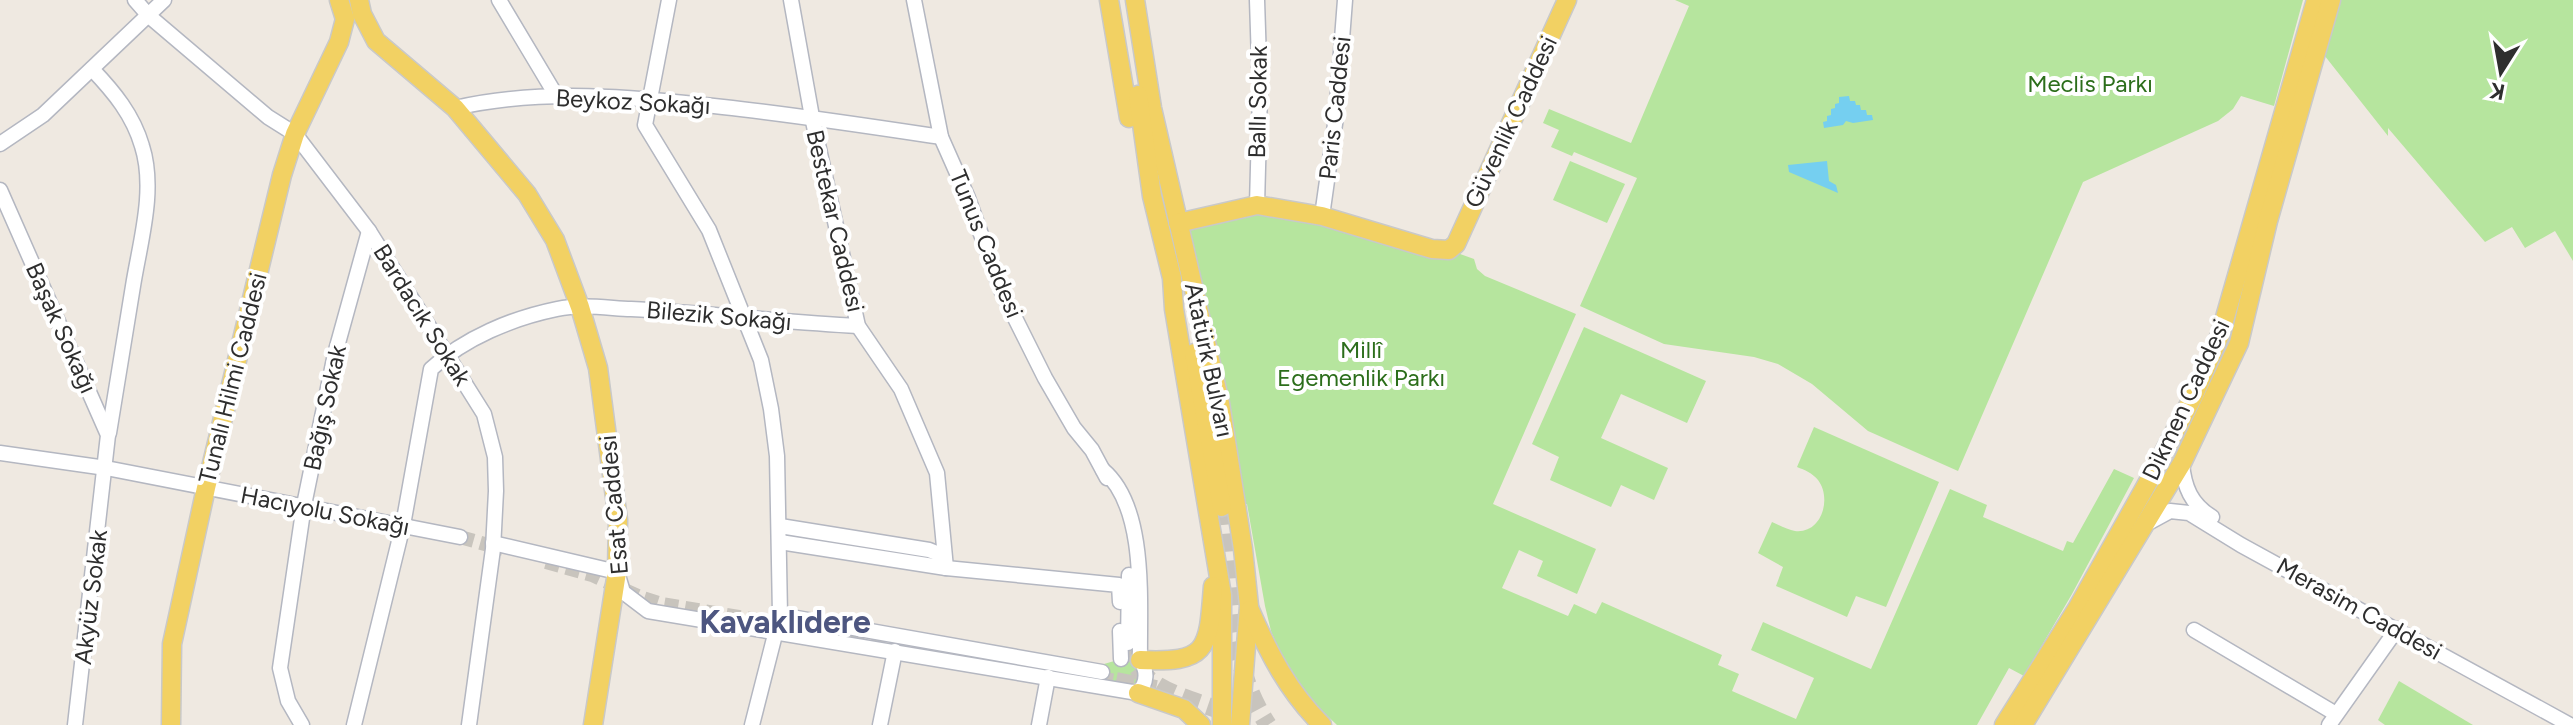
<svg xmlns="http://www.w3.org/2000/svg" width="2573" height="725" viewBox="0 0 2573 725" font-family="Figtree,sans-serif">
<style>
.green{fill:#b6e59e}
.water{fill:#75cff0}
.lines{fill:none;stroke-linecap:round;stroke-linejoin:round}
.minor-tunnel{stroke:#c8c4bd;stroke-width:14;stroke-dasharray:14 7;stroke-linecap:butt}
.major-tunnel{stroke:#c8c4bd;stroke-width:18;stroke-dasharray:18 9;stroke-linecap:butt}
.minor-casing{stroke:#b4b7c1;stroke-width:17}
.major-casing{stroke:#c9c9c9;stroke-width:21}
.minor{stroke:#fff;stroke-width:14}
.major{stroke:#f2d163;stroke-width:18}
.labels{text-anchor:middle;stroke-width:8;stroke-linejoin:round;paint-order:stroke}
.park-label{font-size:24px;fill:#2c6e1b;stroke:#fff}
.street-label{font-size:24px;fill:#2e2e2e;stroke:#fff}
.district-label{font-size:32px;font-weight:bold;fill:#4d5680;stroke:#fff}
</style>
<rect width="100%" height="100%" fill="#efe9e1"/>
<g class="green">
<polygon points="1675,0 2303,0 2274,106 2241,96 2233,109 2218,121 2083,182 1958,471 1868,431 1812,384 1778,364 1754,357 1664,344 1580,306 1637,178 1574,152 1572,156 1551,147 1559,130 1543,123 1549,109 1631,143 1689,6"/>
<polygon points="2340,0 2573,0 2573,261 2555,231 2525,248 2512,227 2485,242 2388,128 2388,136 2317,46"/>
<polygon points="1570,161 1625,184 1607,223 1553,200"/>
<polygon points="1257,205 1449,250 1474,259 1477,269 1485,276 1576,314 1493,504 1596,549 1577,594 1537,576 1543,561 1519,550 1502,588 1568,616 1574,604 1596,614 1602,602 1722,655 1718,665 1739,674 1732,691 1796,719 1814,678 1751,650 1763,622 1871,669 1950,489 1987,505 1983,517 2063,551 2067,541 2073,543 2114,469 2134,478 2072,594 2024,676 2009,668 1977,725 1337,725 1301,691 1288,673 1271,631 1265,606 1247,504 1244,504 1178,223"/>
<polygon points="1584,327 1706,381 1687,423 1621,394 1601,438 1668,468 1654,500 1621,485 1611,507 1550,480 1559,457 1532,444"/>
<path d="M1814 427 1939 482 1886 607 1856 596 1847 617 1776 586 1783 567 1758 553 1772 522C1779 525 1788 530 1795 531 1822 534 1832 498 1818 480 1812 473 1805 470 1797 467Z"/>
<polygon points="1121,659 1140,660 1142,689 1107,685 1102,672 1104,664"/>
<polygon points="2399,681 2473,725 2385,725 2378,720"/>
</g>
<g class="water">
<polygon points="1849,96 1850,101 1855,101 1856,105 1860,105 1861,110 1866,110 1867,115 1872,115 1873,120 1853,123 1846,121 1843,125 1824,128 1823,122 1827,121 1827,116 1831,115 1831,109 1835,108 1835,104 1839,103 1839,97"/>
<polygon points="1827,161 1829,181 1836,185 1838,193 1789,172 1788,165"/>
</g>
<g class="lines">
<g class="minor-tunnel">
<polyline points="460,537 503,549"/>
<polyline points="546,562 592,575 640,597 662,604 1116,681"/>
</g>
<g class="major-tunnel">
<path d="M1222 507C1232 580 1225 661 1268 725"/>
<path d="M1128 643C1132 691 1197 699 1234 716"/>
<polyline points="1116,681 1156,689"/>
</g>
<g class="minor-casing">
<g id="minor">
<polyline points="135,0 149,16 268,117 295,134 369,231 484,414 495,457 496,491 493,549 469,725"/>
<polyline points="499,0 557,97"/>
<polyline points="669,0 645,125 709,230 761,360 771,409 777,456 780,615 752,725"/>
<polyline points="791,0 812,117 858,326 901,389 937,473 946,568"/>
<polyline points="914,0 941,137 968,198 1001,290 1045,378 1074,428 1092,450 1107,478"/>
<path d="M92 69C114 92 133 115 142 146 156 190 140 242 133 286 125 335 117 384 109 433"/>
<path d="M455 108C541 88 635 97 723 107 796 115 868 126 941 137"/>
<polyline points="0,144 43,115 164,0"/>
<polyline points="0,190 108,435 75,725"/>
<polyline points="1257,205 1260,92 1257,0"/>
<polyline points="1322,216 1336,117 1345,0"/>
<polyline points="0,453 106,468 460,537"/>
<path d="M2182 463C2184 487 2191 504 2212 517"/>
<polyline points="2148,523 2170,511 2189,513 2241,545 2570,725"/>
<polyline points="780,526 929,550 939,554 946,567"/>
<polyline points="780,542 946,568 1119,585 1120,602"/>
<path d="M493 543 617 572 623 592 648 611 1138 693C1147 683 1148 671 1140 660 1139 605 1148 508 1103 470"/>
<polyline points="780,615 1102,672"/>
<polyline points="2194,630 2336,714"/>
<polyline points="1120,631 1121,659"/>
<polyline points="1128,643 1129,575"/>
<polyline points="302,725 288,701 280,668 304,505 335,354 369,231"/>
<path d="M354 725 403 525 431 369C464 338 513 318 557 309 581 304 607 308 631 309 707 313 782 322 858 326"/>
<polyline points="880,725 895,651"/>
<polyline points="1039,725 1048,677"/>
<polyline points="2329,725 2397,629"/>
</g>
</g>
<g class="major-casing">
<g id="major">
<polyline points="359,0 362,14 376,41 455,108 527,194 555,240 580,307 598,368 618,520 617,572 593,725"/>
<polyline points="1109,0 1129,118"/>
<polyline points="1135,0 1152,108 1220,403 1243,549 1249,606 1240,725"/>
<polyline points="1138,95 1152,196 1172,278 1174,309 1222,595 1222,725"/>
<polyline points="1178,223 1257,205 1322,216 1432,249 1449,250 1456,244 1567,0"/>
<polyline points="1194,353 1222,507"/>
<path d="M1250 610C1269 654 1288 691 1322 725"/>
<path d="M1140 660C1209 663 1208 650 1213 586"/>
<polyline points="1138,693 1184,709 1201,725"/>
<polyline points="171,725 172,644 206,488 282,175 295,134 339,42 345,19 339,0"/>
<polyline points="2004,725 2078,607 2147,484 2194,395 2220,335 2316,0"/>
<polyline points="2023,725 2182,463 2239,343 2268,221 2331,0"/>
</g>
</g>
<use href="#minor" class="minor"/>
<use href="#major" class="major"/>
</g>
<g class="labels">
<g class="park-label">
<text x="2090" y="92">Meclis Parkı</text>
<text x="1361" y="358">Millî<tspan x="1361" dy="28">Egemenlik Parkı</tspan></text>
</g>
<g class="street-label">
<text transform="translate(633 102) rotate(3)" y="8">Beykoz Sokağı</text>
<text transform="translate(1258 102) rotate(-89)" y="8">Ballı Sokak</text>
<text transform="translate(1335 108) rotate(-84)" y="8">Paris Caddesi</text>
<text transform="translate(1511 122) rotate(-65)" y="8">Güvenlik Caddesi</text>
<text transform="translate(835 221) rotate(77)" y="8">Bestekar Caddesi</text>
<text transform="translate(986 244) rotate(68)" y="8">Tunus Caddesi</text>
<text transform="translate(422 315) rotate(58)" y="8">Bardacık Sokak</text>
<text transform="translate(719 316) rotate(5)" y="8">Bilezik Sokağı</text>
<text transform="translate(61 328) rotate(66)" y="8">Başak Sokağı</text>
<text transform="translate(1209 360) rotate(78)" y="8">Atatürk Bulvarı</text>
<text transform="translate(233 378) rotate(-76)" y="8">Tunalı Hilmi Caddesi</text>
<text transform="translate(2186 400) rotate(-65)" y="8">Dikmen Caddesi</text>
<text transform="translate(325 408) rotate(-78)" y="8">Bağış Sokak</text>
<text transform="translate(614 505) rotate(-95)" y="8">Esat Caddesi</text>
<text transform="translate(325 511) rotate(11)" y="8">Hacıyolu Sokağı</text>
<text transform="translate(91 597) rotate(-83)" y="8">Akyüz Sokak</text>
<text transform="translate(2359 609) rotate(29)" y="8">Merasim Caddesi</text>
</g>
<g class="district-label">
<text x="785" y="633">Kavaklıdere</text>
</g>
</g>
<g transform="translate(2501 72) rotate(191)" stroke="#ffffff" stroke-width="6" paint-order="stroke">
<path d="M0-6L14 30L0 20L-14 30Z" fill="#2e2e2e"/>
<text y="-12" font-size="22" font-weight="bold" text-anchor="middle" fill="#2e2e2e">K</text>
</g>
</svg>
